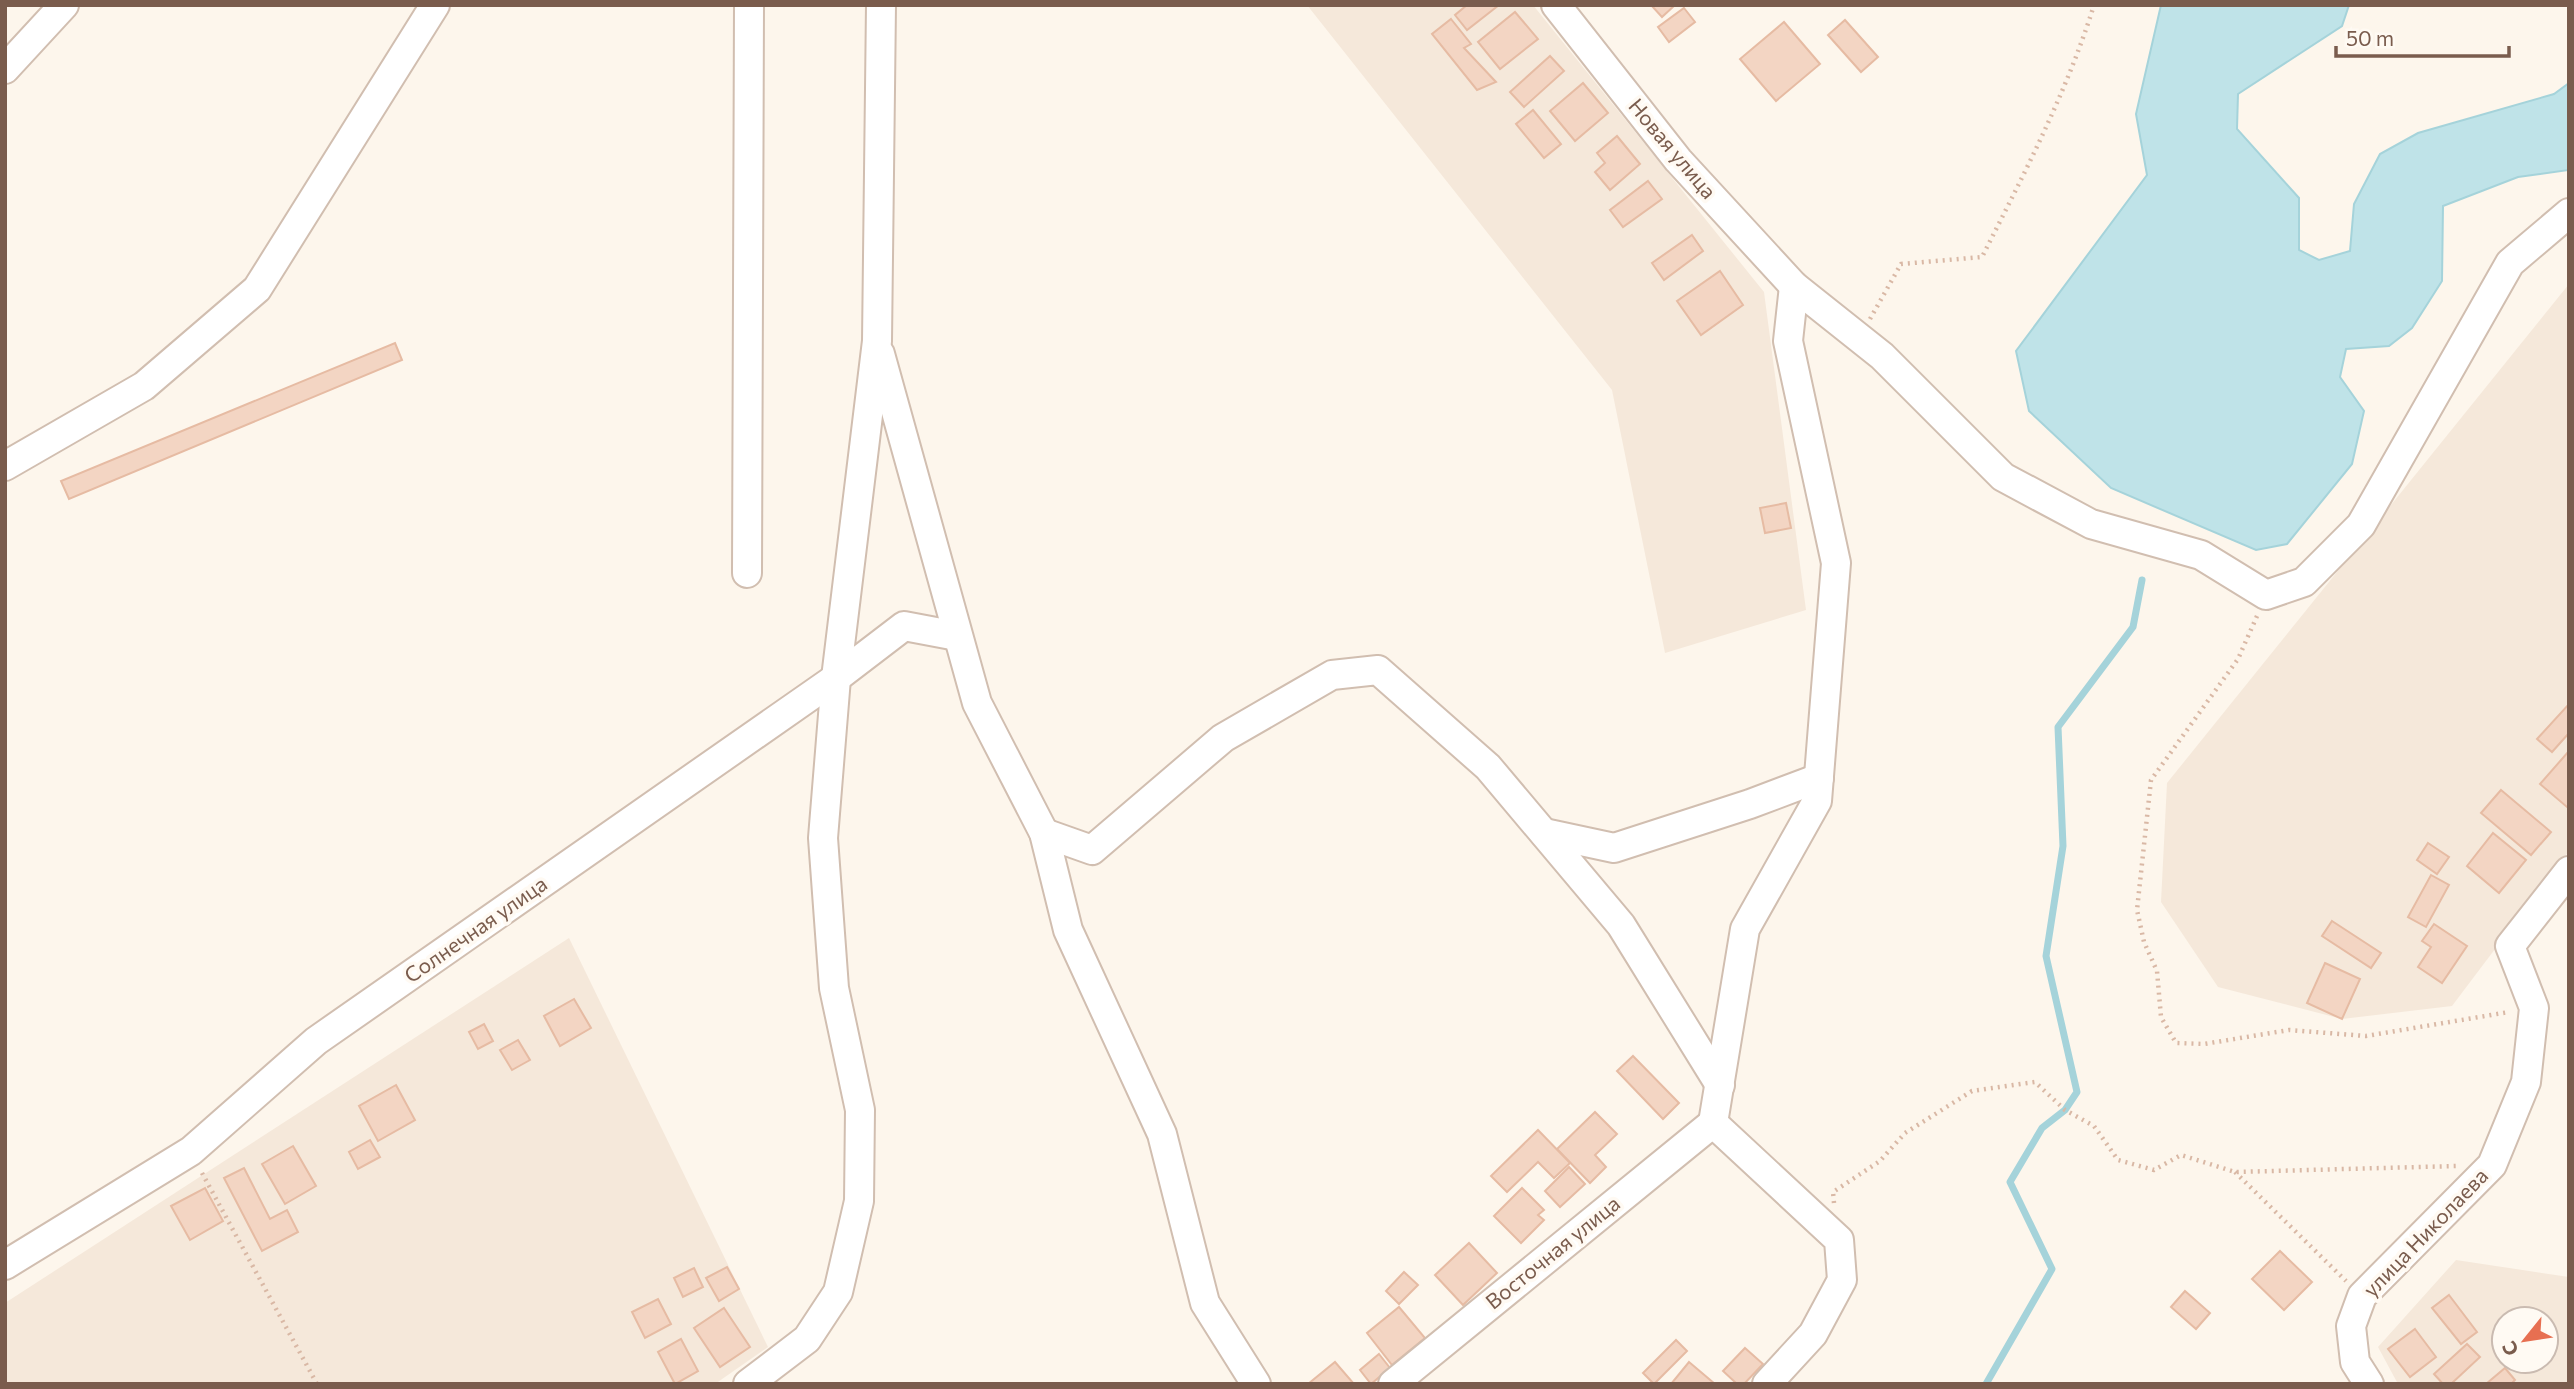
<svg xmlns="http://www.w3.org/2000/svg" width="2574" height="1389" viewBox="0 0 2574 1389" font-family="Commissioner,sans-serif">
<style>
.residential{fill:#f5e8da;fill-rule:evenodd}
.water{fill:#bfe3e8;stroke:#a5d3da;stroke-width:2}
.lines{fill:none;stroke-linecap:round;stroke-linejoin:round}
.stream{stroke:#a5d3da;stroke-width:7}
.building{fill:#f3d5c3;stroke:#e6bba3;stroke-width:2}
.minor-casing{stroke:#d1beb0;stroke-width:32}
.path{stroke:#d9b8a5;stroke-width:4.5;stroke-dasharray:2 5;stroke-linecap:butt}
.minor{stroke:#fff;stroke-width:28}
.labels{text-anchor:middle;stroke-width:7;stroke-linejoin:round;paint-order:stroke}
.street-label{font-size:21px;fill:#7a5c4d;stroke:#fffaf3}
</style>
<rect width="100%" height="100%" fill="#fdf6ec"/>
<g class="residential">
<polygon points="1307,5 1533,5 1764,292 1806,610 1665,653 1612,390"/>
<polygon points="2569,284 2569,851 2452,1006 2342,1019 2218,987 2161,902 2167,783"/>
<polygon points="569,938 768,1347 715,1384 5,1384 5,1303"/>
<path d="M2456 1260 2569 1277V1384H2398L2378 1347ZM2504 1319H2546V1361H2504Z"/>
</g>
<polygon class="water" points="2161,5 2349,5 2342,26 2238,94 2237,129 2299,198 2299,250 2319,260 2350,251 2354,204 2380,154 2418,133 2554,94 2569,83 2569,170 2518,177 2443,206 2442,281 2412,328 2389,346 2346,349 2340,377 2364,411 2352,464 2287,544 2256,550 2111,488 2029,411 2016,351 2147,175 2136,114"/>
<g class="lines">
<polyline class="stream" points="1986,1384 2052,1269 2010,1182 2042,1128 2065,1110 2077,1092 2046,956 2063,846 2058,727 2133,627 2142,580"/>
</g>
<g class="building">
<polygon points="1467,5 1499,5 1467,30 1455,15"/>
<polygon points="1651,5 1675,5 1662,17"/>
<polygon points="1684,8 1695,22 1669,42 1658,27"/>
<polygon points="1515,12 1538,39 1500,69 1478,42"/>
<polygon points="1451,19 1471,44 1464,48 1496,82 1477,90 1432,34"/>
<polygon points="1845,20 1878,57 1861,72 1828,35"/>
<polygon points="1784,22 1820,64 1776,101 1740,59"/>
<polygon points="1550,56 1564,71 1524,107 1510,92"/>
<polygon points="1583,83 1608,113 1575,141 1550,111"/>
<polygon points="1533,110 1561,144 1544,158 1516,124"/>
<polygon points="1617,136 1640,164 1610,190 1595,172 1605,163 1597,153"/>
<polygon points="1648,181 1662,199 1623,227 1610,210"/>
<polygon points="1692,235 1703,251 1664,280 1652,263"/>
<polygon points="1720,271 1743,305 1701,335 1677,301"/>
<polygon points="395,343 402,360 69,499 61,481"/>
<polygon points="1786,503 1791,528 1765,533 1760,508"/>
<polygon points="2569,704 2569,733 2552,752 2537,739"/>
<polygon points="2569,751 2569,805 2567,807 2540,784"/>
<polygon points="2501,790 2551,832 2531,855 2481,813"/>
<polygon points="2493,833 2526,860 2499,893 2467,866"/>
<polygon points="2428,843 2449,857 2437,874 2417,860"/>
<polygon points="2431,875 2449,885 2426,927 2408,917"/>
<polygon points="2332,921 2381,953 2371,968 2322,936"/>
<polygon points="2434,924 2467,946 2442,983 2418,967 2431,947 2422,941"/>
<polygon points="2325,963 2360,979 2342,1019 2307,1003"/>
<polygon points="574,999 591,1028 560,1046 544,1016"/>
<polygon points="484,1024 493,1041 478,1049 469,1032"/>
<polygon points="518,1040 530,1060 512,1070 500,1050"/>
<polygon points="1633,1056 1679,1103 1663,1119 1617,1071"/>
<polygon points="396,1085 415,1120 378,1141 359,1106"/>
<polygon points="1595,1112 1617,1134 1595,1155 1606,1167 1590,1183 1557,1149"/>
<polygon points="1538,1130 1570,1163 1554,1178 1538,1162 1507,1192 1491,1176"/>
<polygon points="370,1140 380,1157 358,1169 349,1152"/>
<polygon points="293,1146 316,1186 285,1204 262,1164"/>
<polygon points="1569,1167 1585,1184 1560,1207 1545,1191"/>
<polygon points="244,1168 270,1219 287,1210 298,1232 262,1251 224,1178"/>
<polygon points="205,1188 223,1221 190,1240 171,1206"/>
<polygon points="1522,1188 1544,1210 1538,1215 1544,1220 1521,1243 1494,1216"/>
<polygon points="1469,1243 1497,1273 1463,1305 1435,1275"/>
<polygon points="2280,1251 2312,1282 2284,1310 2252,1279"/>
<polygon points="727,1267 739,1289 719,1301 706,1278"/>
<polygon points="694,1268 703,1287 683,1297 674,1278"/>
<polygon points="1404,1272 1418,1285 1399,1304 1386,1291"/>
<polygon points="2185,1291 2210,1313 2196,1329 2171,1307"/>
<polygon points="2449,1295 2477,1332 2461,1344 2432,1308"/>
<polygon points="658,1299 671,1324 645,1338 632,1312"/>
<polygon points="1399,1307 1425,1338 1392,1365 1367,1333"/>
<polygon points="724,1308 750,1347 720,1367 694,1328"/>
<polygon points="2415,1329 2436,1357 2410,1377 2388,1349"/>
<polygon points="681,1339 698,1371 675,1384 658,1352"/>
<polygon points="1676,1340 1687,1351 1654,1384 1643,1373"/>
<polygon points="2467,1344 2480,1357 2451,1384 2443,1384 2434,1374"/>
<polygon points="1745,1348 1763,1364 1744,1384 1737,1384 1723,1371"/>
<polygon points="1379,1354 1390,1368 1371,1384 1360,1370"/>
<polygon points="1335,1362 1354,1384 1308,1384"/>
<polygon points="1689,1362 1715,1384 1671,1384"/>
<polygon points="2505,1368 2515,1380 2511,1384 2486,1384"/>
</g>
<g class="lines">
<g class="minor-casing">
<g id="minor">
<polyline points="1556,5 1678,160 1794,286 1882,356 2003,477 2091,524 2201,555 2266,595 2304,582 2361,525 2510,263 2569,213"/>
<polyline points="5,69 64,5"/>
<polyline points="880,354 977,703 1044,833 1068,930 1162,1134 1205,1303 1256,1384"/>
<polyline points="5,466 144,386 257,289 435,5"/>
<polyline points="747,573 749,5"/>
<polyline points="1044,833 1092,850 1223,738 1332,675 1378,670 1488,767 1621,925 1720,1085"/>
<polyline points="1544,833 1614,848 1750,804 1819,778"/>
<polyline points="1713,1123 1745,929 1817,801 1836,563 1788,341 1794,286"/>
<polyline points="1713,1123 1839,1240 1842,1280 1813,1334 1767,1384"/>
<polyline points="5,1265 191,1151 316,1041 836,678 904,626 957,636"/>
<polyline points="748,1384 807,1339 838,1292 859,1201 860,1110 834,988 823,838 836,678 877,341 881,5"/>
<polyline points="1393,1384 1713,1123"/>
<polyline points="2369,1384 2355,1362 2351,1326 2362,1296 2492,1165 2526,1082 2534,1008 2510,946 2569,871"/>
</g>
</g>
<g class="path">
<path d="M1870 319 1901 264 1982 257C2023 176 2067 92 2094 5"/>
<polyline points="2257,616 2238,659 2151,780 2137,910 2144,942 2157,971 2161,1017 2176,1043 2204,1044 2289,1030 2366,1036 2509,1012"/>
<polyline points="2235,1172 2346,1281"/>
<polyline points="202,1173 317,1384"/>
<polyline points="1834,1203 1833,1192 1880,1161 1905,1133 1972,1091 2035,1082 2065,1110 2094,1126 2118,1160 2154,1170 2181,1155 2235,1172 2457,1166"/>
</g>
<use href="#minor" class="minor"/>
</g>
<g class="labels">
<g class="street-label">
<text transform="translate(1672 149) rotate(50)" y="7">Новая улица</text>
<text transform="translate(476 930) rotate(-35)" y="7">Солнечная улица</text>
<text transform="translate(2426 1233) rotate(-46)" y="7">улица Николаева</text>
<text transform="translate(1553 1253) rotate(-39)" y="7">Восточная улица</text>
</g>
</g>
<rect width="2574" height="1389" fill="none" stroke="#7a5c4d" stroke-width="14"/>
<g transform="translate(2525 1340) rotate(240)"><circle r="33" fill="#fffaf3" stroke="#cabbb1" stroke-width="2"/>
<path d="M0-5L12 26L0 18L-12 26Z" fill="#e76f51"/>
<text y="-10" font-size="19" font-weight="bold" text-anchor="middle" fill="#7a5c4d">С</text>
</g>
<path d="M2336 46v10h173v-10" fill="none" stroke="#7a5c4d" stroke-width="3.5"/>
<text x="2346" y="46" font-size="21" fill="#7a5c4d" stroke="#fffaf3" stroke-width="5" paint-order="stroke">50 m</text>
</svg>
